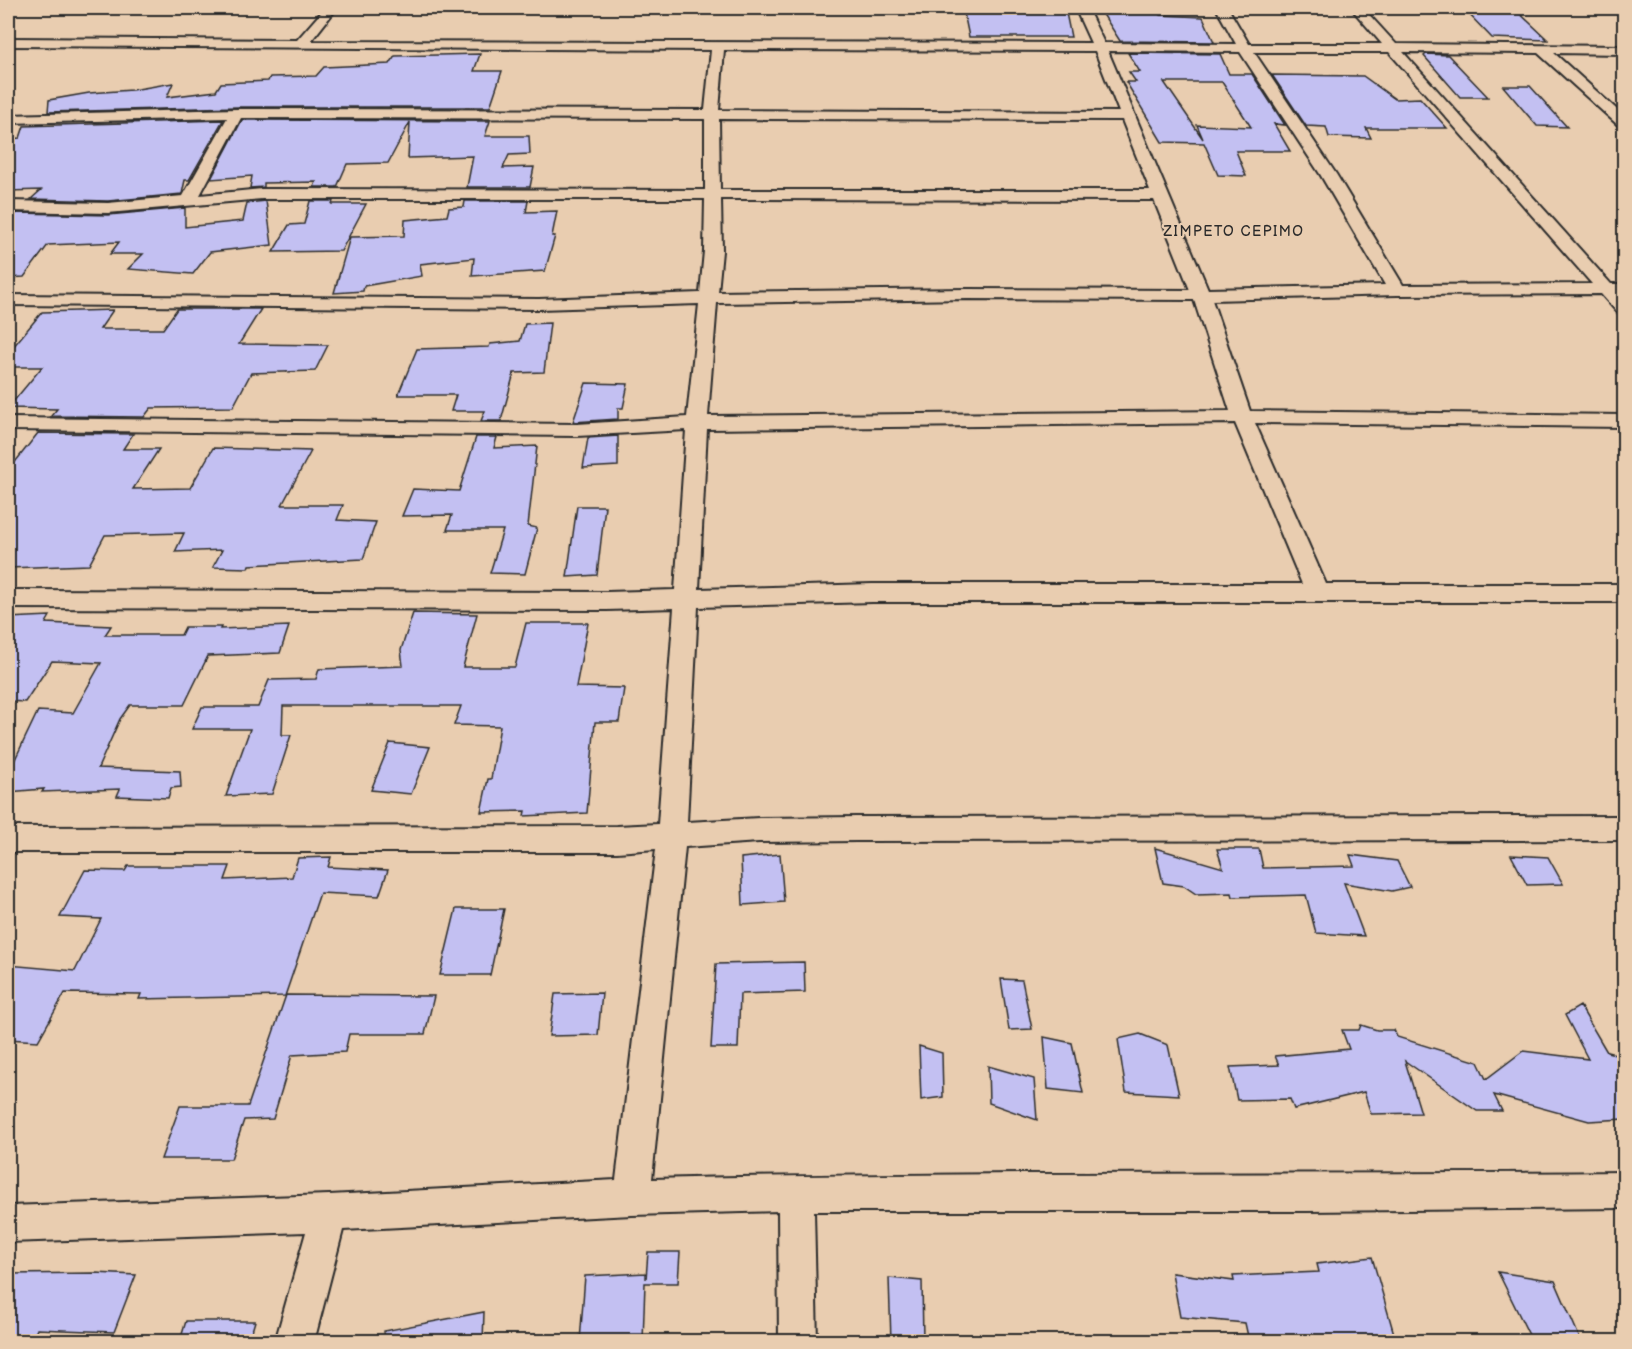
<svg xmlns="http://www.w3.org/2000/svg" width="1632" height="1349" viewBox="0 0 1632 1349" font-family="'Balsamiq Sans',sans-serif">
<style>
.building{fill:#c3c0f2;stroke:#2b2b2b;stroke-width:1.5;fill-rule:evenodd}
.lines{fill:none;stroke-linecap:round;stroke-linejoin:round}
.minor-casing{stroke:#2b2b2b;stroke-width:4}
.minor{fill:#e9cdb0;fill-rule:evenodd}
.labels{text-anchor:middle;stroke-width:4.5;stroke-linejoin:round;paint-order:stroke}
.far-neighbourhood-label{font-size:14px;letter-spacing:1.5px;fill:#2b2b2b;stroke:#e9cdb0}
</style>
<rect width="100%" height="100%" fill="#e9cdb0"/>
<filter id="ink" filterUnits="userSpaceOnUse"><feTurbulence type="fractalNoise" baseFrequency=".0167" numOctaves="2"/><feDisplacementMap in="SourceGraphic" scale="12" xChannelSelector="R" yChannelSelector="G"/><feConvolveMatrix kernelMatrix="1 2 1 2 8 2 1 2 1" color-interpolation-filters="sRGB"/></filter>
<g filter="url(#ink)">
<g class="building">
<polygon points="963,8 1065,8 1071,37 969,37"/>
<polygon points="1099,8 1158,8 1160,15 1203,17 1214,42 1120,41"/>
<polygon points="1463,8 1514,8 1548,40 1492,38"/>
<path d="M1128 53 1220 54 1229 74H1252L1285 125 1274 124 1290 151H1236L1246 176 1218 175 1204 143 1162 142 1126 82H1136L1129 72H1140ZM1164 82H1222L1251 127 1197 125 1203 139Z"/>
<polygon points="480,54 474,71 502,71 490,107 237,107 48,112 49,100 89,93 132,90 173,83 167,97 216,91 221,83 268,81 270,77 316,76 324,67 390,64 395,56"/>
<polygon points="1426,54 1448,55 1488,97 1460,97 1424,56"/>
<polygon points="1272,75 1363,76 1395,99 1420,98 1447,128 1366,128 1371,138 1329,137 1326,127 1306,126"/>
<polygon points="1503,86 1530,86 1567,127 1537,126"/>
<polygon points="223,120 189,180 185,180 182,194 108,201 31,199 41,190 8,191 8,139 20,138 24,126"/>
<polygon points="242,120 490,121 485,136 529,136 530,154 509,155 503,168 534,167 530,187 467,187 473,156 408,158 410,122 388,163 347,164 337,187 314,187 316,182 264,183 264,187 250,188 252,176 211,179"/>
<polygon points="266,201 272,245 210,252 193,274 128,269 143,254 110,254 119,242 48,245 24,277 8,278 8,223 17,213 108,215 185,208 185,227 243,221 247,203"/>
<polygon points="310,201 333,201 332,204 366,204 341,251 273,252 289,225 304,224"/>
<polygon points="465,201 528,201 526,212 557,211 552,236 555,236 545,271 472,276 474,258 420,264 422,276 364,286 363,291 334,293 350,237 404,236 405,220 447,216 449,208 464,207"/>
<polygon points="177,309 261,309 239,344 328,345 315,371 251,373 233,407 151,408 144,417 51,416 57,409 8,408 42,367 8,367 8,353 42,312 113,310 100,329 163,329"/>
<polygon points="550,323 544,372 514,373 501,421 481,421 485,411 451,411 456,395 398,395 417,349 489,347 490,344 520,341 525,324"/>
<polygon points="586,383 628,384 623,408 618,408 618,419 573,422"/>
<polygon points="38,433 133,434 123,449 159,449 133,489 190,488 213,448 311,451 282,505 343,505 337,520 376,522 363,559 249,565 248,568 213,567 222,550 175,552 184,533 105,535 89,565 8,568 8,471"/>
<polygon points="618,436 618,466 583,468 588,438"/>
<polygon points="476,437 497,437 494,448 537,446 528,526 537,528 525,574 490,573 503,530 447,530 452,515 402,516 413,489 459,491"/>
<polygon points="577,506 605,506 597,575 567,577"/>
<polygon points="413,613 477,614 463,667 515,667 526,623 588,623 576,687 624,688 619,722 595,722 587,813 524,816 525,811 481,812 488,779 491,779 500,726 454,725 461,706 283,706 282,735 291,735 272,794 226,796 250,729 192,729 202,707 258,707 269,680 316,679 319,669 403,666 401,650"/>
<polygon points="50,616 46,623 111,626 105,635 181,635 185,627 221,627 220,629 289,626 280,653 208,656 184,705 130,705 120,719 98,768 180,771 181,787 171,788 168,798 117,796 120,789 42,792 44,789 8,792 8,774 38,711 73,713 101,663 52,661 25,702 8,701 8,618"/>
<polygon points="390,743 430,747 411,794 371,790"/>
<polygon points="1155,848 1223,868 1217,849 1259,849 1263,868 1354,866 1350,855 1397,861 1410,887 1392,891 1344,883 1364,936 1316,933 1306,895 1233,897 1232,893 1196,894 1184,886 1163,883"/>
<polygon points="780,854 784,902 743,905 741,858"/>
<polygon points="1511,855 1548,857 1563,884 1527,885"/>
<polygon points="331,857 328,867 388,870 379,896 320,893 285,996 139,999 141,994 65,993 38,1041 8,1039 8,965 75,971 101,919 60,917 85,870 125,871 128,866 230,866 225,880 292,877 298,858"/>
<polygon points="456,909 504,909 490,975 440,975"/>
<polygon points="804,962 805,992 740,994 738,1048 711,1048 716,964"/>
<polygon points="1001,979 1022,980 1032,1029 1009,1030"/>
<polygon points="602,993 598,1035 549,1036 555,994"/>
<polygon points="286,995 434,996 425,1034 349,1034 345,1052 292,1055 273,1119 244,1120 231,1159 161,1159 180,1106 248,1106"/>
<polygon points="1580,1006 1607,1052 1624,1056 1624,1119 1589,1121 1494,1095 1502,1111 1477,1111 1405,1061 1421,1113 1371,1114 1364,1092 1294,1109 1290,1099 1237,1100 1230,1067 1279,1065 1275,1056 1349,1049 1342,1030 1359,1030 1361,1025 1377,1030 1394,1030 1397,1037 1478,1062 1486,1079 1523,1051 1588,1059 1565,1015"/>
<polygon points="1140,1034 1168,1045 1179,1095 1126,1092 1118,1039"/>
<polygon points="1044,1037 1072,1043 1083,1093 1048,1089"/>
<polygon points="919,1046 942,1053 943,1097 921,1100"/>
<polygon points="988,1066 1034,1079 1037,1120 989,1103"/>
<polygon points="648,1252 680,1252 678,1283 645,1283 643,1341 580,1341 585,1276 646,1273 646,1279"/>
<polygon points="1372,1257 1396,1341 1249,1341 1245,1323 1180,1317 1172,1273 1234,1281 1233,1276 1319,1272 1317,1264"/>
<polygon points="1498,1272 1555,1281 1581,1341 1532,1341"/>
<polygon points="95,1273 136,1275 114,1332 37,1329 32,1341 8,1341 8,1274"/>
<polygon points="889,1278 922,1281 923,1341 891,1341"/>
<polygon points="484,1312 483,1341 385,1341 384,1331"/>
<polygon points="186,1321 255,1321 249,1341 180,1341"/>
</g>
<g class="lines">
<g class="minor-casing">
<path id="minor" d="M325 8H337L311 41 1091 43 1075 8H1087L1104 43 1236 44 1216 8H1228L1249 44H1382L1351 8H1363L1396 44 1624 46V54L1554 53 1624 116V127L1619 126 1538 53 1403 52 1611 284H1624V294H1621L1624 298V314L1618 313 1601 294 1397 295 1212 300 1250 411 1624 415V427L1255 423 1326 584H1624V602H872L698 607 687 822 759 818 857 817 1624 816V840L857 841 759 842 685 847 652 1179C976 1171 1300 1175 1624 1172V1208L1307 1211H814L817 1342H779L778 1211 632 1215 343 1230 314 1342H275L306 1232 8 1242V1206L329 1195 616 1180 656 849 617 852H8V827L617 826 658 824 674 608 607 610 8 608V590L607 592 675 590 686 430 577 436 8 430V418L577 424 687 417 699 304 539 309 8 305V295L539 299 700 293 704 251 705 199H262L108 213 8 211V201L108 203 183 196 227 118 8 123V115L237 109 705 110 711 50 8 46V38L297 40ZM724 50 1095 51 1119 112 719 110ZM1108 51 1240 52 1320 174 1385 285 1208 289ZM1254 52H1389L1592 284 1403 285 1336 174ZM241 118 705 119V190L262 189 200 195ZM719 119 1122 120 1150 190H720ZM721 199 1154 200 1190 290 967 289 718 292 722 251ZM967 299 1194 300 1230 411 708 416 717 303ZM1235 423 1302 584H872L699 589 707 429Z"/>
</g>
<use href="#minor" class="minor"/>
</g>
</g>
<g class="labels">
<g class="far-neighbourhood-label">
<text x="1234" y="236">ZIMPETO CEPIMO</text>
</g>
</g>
<rect width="1632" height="1349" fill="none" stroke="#e9cdb0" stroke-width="30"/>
<rect x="15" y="15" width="1602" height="1319" fill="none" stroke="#2b2b2b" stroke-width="2" filter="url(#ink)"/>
</svg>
